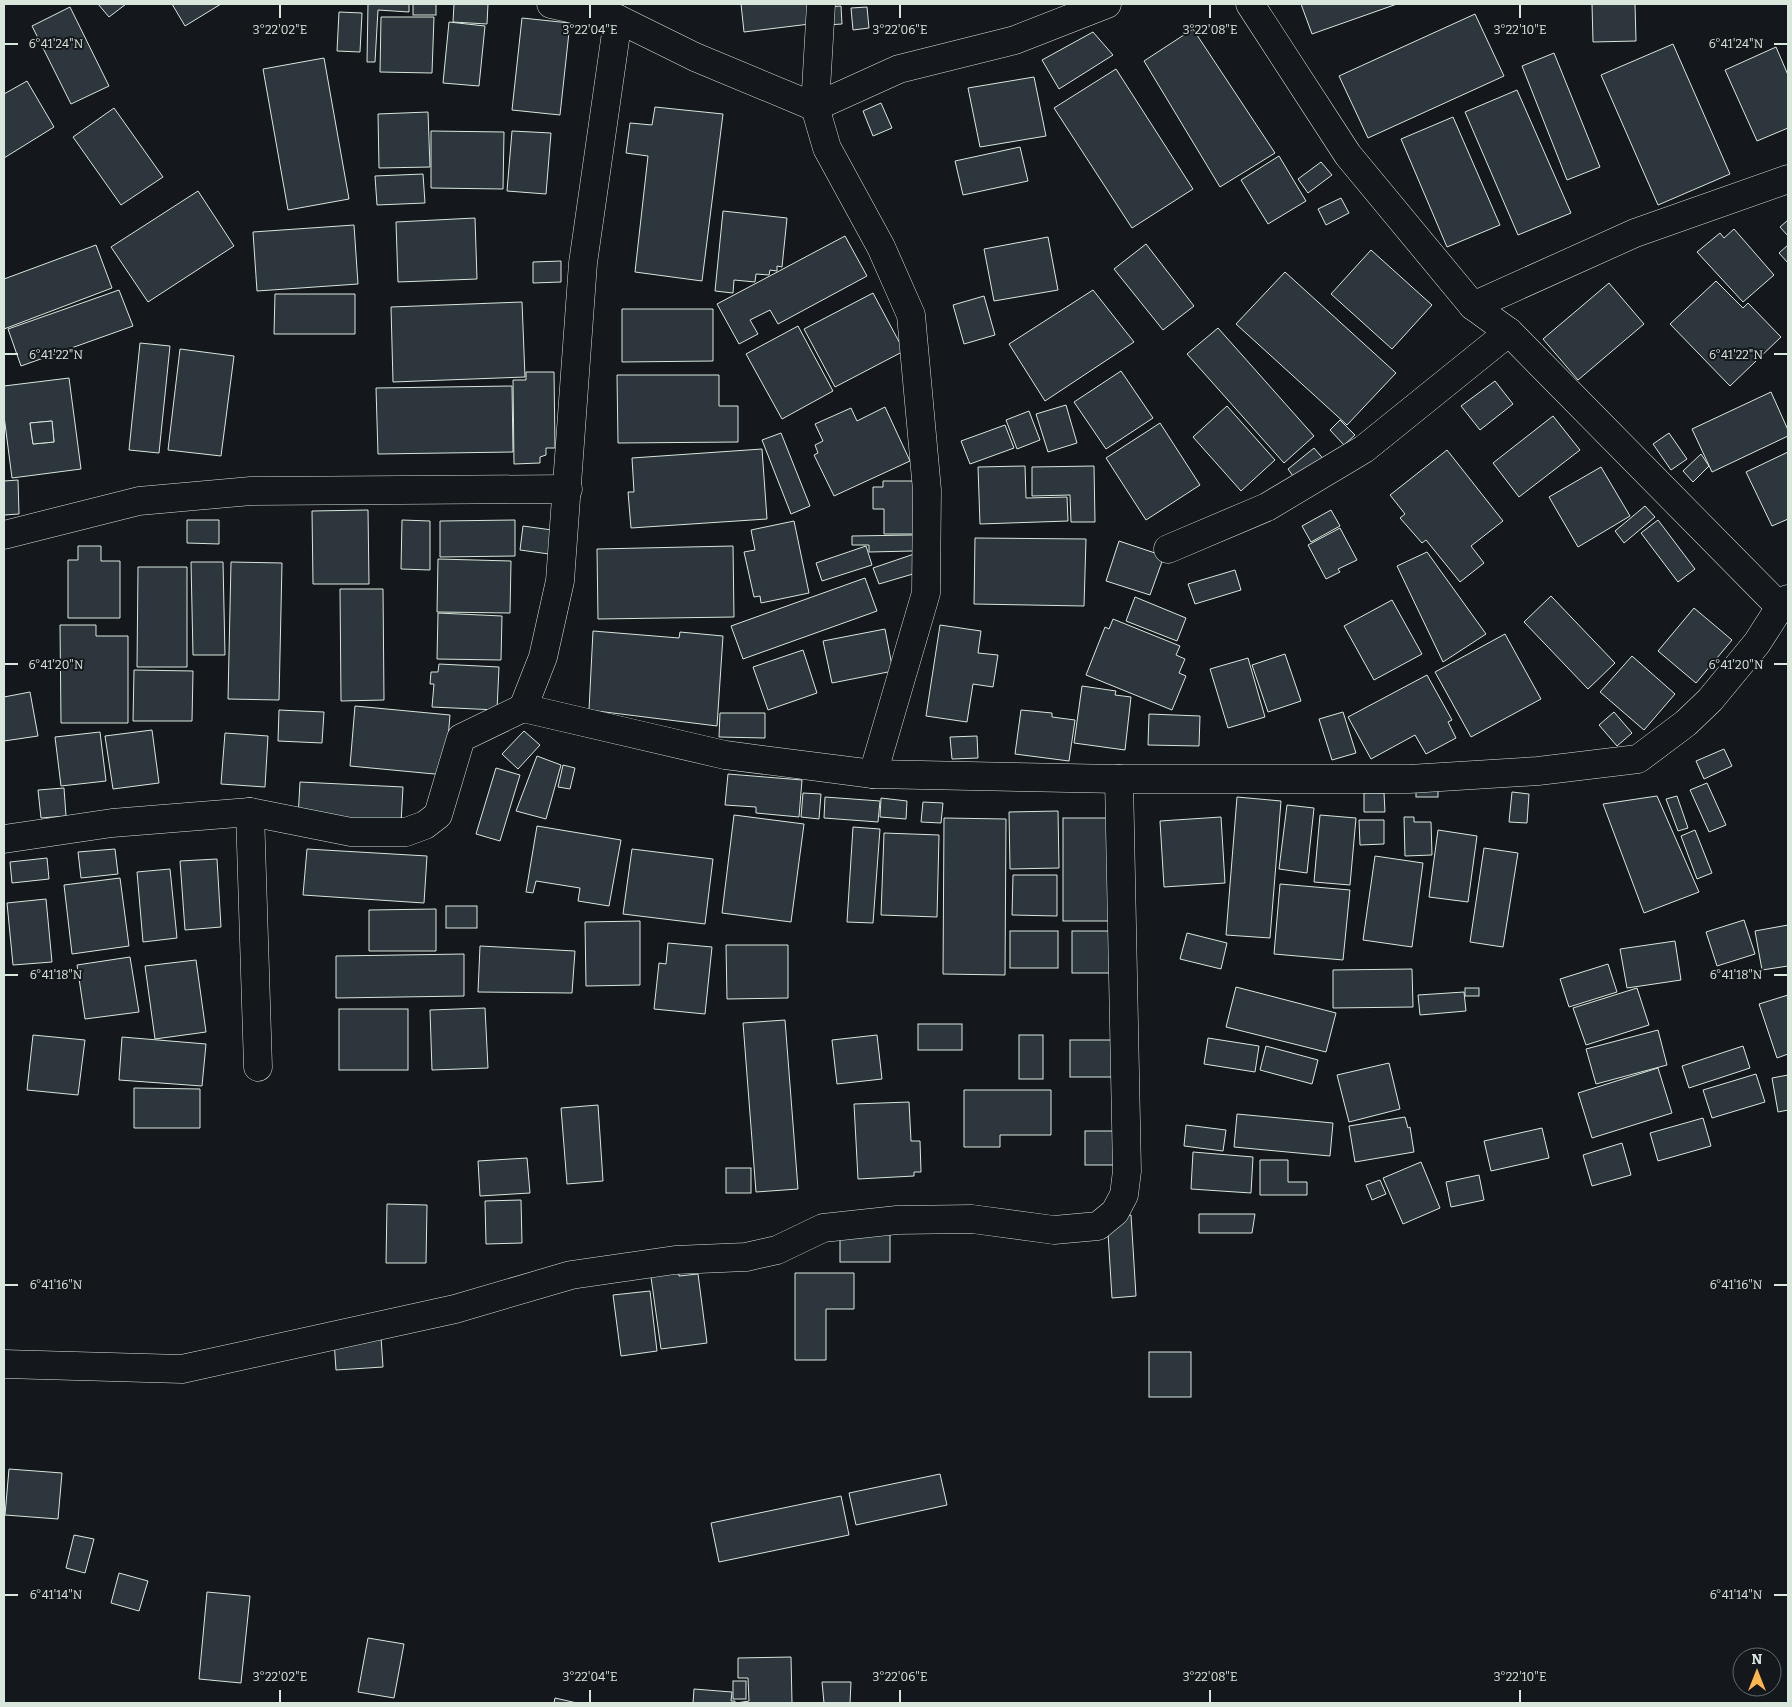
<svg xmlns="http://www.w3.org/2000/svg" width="1792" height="1707" viewBox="0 0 1792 1707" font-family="Bitter,serif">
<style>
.building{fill:#2c363c;stroke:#d8e6dc;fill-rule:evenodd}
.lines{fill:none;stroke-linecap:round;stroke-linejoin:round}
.minor-casing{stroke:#d8e6dc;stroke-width:29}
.minor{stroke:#14181c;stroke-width:28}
.ticks{fill:none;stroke:#d8e6dc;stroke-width:2}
.ticks-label{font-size:12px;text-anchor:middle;fill:#d8e6dc;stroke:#14181c;stroke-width:4;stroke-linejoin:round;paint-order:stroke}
</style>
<rect width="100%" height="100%" fill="#14181c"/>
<g class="building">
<polygon points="98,4 126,4 109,17"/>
<polygon points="172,4 221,4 185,26"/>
<polygon points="368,4 409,4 409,12 378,10 375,62 367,62"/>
<rect x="413" y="4" width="23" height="11"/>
<polygon points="454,4 488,4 487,24 453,22"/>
<polygon points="741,4 815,4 818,23 744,32"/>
<polygon points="1301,4 1397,4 1312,34"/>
<polygon points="1592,4 1635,4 1636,41 1593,42"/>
<polygon points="841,6 842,24 827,25 826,7"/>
<polygon points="70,7 109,86 71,104 32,26"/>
<polygon points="867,7 869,28 853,30 851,8"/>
<polygon points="339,12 362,13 360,52 337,51"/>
<polygon points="1475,14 1504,76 1368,138 1339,76"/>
<polygon points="381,17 434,17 432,73 380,72"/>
<polygon points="522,18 570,23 560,115 512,110"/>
<polygon points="449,22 485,26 479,86 443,83"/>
<polygon points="1193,29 1275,153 1220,187 1144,61"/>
<polygon points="1093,32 1113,55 1059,89 1042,60"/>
<polygon points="1673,44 1730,174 1658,205 1601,75"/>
<polygon points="1776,47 1788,75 1788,128 1757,141 1725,70"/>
<polygon points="1554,53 1600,167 1567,180 1522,66"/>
<polygon points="324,58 349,199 288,210 263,69"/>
<polygon points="1116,69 1193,189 1132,228 1054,108"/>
<polygon points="1034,77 1046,136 980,147 968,88"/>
<polygon points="27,81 54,127 4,158 4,94"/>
<polygon points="1517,90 1571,213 1518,235 1465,112"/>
<polygon points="881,103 892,128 873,136 863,111"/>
<polygon points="655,107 723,114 702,281 635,272 648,156 626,153 630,123 652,125"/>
<polygon points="114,108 163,177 121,205 73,137"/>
<polygon points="428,112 430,167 379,168 378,114"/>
<polygon points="1453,117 1500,225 1447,247 1401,139"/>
<polygon points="431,131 504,132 503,189 431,188"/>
<polygon points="512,131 551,133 546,194 507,191"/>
<polygon points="1020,147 1028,181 963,195 955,161"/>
<polygon points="1279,156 1306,201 1268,224 1241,180"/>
<polygon points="1321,162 1332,175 1308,193 1298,179"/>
<polygon points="423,174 425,203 377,205 375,176"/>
<polygon points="198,191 234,246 148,302 111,247"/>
<polygon points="1341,198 1349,213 1326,225 1318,209"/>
<polygon points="723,211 787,218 782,267 777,266 777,271 770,270 769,275 756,274 755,282 734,280 733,293 715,291"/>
<polygon points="475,218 477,279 398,282 396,222"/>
<polygon points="1788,220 1788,236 1780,227"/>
<polygon points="354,225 358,284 257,291 253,232"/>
<polygon points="1734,229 1774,275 1743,302 1697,252 1720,233 1724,238"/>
<polygon points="845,236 867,276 778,324 770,310 750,320 758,334 739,344 717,304"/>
<polygon points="1048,237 1058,290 994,301 984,249"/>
<polygon points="1146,244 1194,306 1163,330 1114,269"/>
<polygon points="96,245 112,288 4,329 4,279"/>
<polygon points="1788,245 1788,263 1779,253"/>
<polygon points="1371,250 1432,305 1392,349 1331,294"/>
<polygon points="561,261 561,282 533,283 533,262"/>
<polygon points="1285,272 1396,373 1347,425 1236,324"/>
<polygon points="1716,281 1743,308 1748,303 1781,337 1730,386 1670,324"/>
<polygon points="1609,283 1644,324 1578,380 1543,339"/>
<polygon points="119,290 133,326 21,366 8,329"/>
<polygon points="1093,290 1134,342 1045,401 1009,344"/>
<polygon points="873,293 904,351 835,387 804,329"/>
<polygon points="275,294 355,294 355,334 274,334"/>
<polygon points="984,296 995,335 964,344 953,305"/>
<polygon points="522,302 525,377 393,382 391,307"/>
<polygon points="622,309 713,309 713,361 622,362"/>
<polygon points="798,326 833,391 782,419 746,354"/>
<polygon points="1218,328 1314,436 1284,463 1187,354"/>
<polygon points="140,343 170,346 159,453 129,450"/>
<polygon points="180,349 234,356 221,456 168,450"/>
<polygon points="1121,371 1153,418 1106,449 1074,402"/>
<polygon points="526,372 554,372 555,448 546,448 546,455 540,457 540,463 514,464 513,380 526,380"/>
<polygon points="617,375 719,375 719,406 738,406 738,442 618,443"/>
<path d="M69 378 81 469 12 478 4 416V386ZM52 421 54 442 33 444 30 423Z"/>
<polygon points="1495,381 1513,404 1480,430 1461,406"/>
<polygon points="512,386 513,452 378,454 376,388"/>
<polygon points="1771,392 1788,430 1788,436 1712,472 1692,429"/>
<polygon points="1066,405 1077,443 1048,452 1036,414"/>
<polygon points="1227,406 1275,460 1241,491 1193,437"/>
<polygon points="885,407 910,461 834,496 814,455 818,453 815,445 823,441 815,424 851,408 857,421"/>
<polygon points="1029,411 1040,440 1017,449 1006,420"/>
<polygon points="1553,416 1580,450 1519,497 1493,463"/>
<polygon points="1340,420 1355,435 1344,445 1330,430"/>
<polygon points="52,421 54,442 33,444 30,423"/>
<polygon points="1160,423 1200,485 1146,520 1106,458"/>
<polygon points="1005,425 1014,448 970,464 961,441"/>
<polygon points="781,433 810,506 791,514 762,440"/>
<polygon points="1669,433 1687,459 1671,470 1653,444"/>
<polygon points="1314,448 1326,462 1298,483 1288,469"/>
<polygon points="762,449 767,519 631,528 628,492 634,492 632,458"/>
<polygon points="1447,450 1503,521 1471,546 1484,563 1460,582 1426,540 1422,543 1400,518 1405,514 1390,495"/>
<polygon points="1788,452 1788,519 1772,526 1746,472"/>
<polygon points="1701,454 1709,466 1693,482 1683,471"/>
<polygon points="1025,466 1026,498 1067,497 1068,521 980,524 978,467"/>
<polygon points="1094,466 1095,522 1071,522 1070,495 1032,496 1032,467"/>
<polygon points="1601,467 1630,516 1578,547 1549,497"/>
<polygon points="18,480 19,514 4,515 4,481"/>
<polygon points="883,481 915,481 915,534 884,534 884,509 873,509 873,487 883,487"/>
<polygon points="1645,506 1655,517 1624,543 1615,531"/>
<polygon points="368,510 369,584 313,584 312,511"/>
<polygon points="1331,510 1340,526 1311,542 1302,526"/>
<polygon points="187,520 219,520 219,544 187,543"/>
<polygon points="402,520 430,521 430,570 401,569"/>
<polygon points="515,520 515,556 440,557 440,521"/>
<polygon points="1658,520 1695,569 1678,582 1641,533"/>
<polygon points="794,521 809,593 761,603 760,596 754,597 744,552 755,550 751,530"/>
<polygon points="523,526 552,530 549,554 520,550"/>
<polygon points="1340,528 1357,560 1338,569 1340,572 1326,579 1308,545"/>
<polygon points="913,535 913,551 869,552 869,545 852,545 852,536"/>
<polygon points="975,538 1086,539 1084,606 974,604"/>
<polygon points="1119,541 1164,556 1150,595 1106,581"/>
<polygon points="78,546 101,546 101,561 120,561 120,618 68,618 68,560 78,560"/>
<polygon points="733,546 734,617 598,619 597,549"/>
<polygon points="866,546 872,565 822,581 816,563"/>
<polygon points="1427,552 1486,634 1443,662 1397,566"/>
<polygon points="917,553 923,571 879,584 873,568"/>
<polygon points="438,559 511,561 510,613 437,612"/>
<polygon points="191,562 223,562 225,655 193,655"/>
<polygon points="231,562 282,563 279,700 228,699"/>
<polygon points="138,567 187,567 187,667 137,667"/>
<polygon points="1235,570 1241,590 1195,604 1188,584"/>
<polygon points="865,578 877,611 743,659 731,626"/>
<polygon points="340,589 383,589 384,700 341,701"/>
<polygon points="1551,596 1615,663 1588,689 1524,622"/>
<polygon points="1135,597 1186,618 1177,641 1126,621"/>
<polygon points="1392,600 1422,654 1374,680 1344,626"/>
<polygon points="1694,608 1732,640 1696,683 1658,651"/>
<polygon points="438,613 502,616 501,660 437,659"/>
<polygon points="1113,619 1180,646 1176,655 1185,659 1179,673 1186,676 1172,710 1086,675 1105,627 1109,629"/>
<polygon points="60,625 96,625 96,636 128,636 128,723 61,723"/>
<polygon points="940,625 981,631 978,653 998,655 993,687 973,684 967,722 926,716"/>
<polygon points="885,629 893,671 832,683 823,641"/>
<polygon points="593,631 679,638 680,632 723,636 717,726 589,710"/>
<polygon points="1505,634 1541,699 1471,737 1435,672"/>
<polygon points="803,650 817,693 768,710 753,667"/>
<polygon points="1285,654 1301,701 1268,712 1252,665"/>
<polygon points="1632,656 1675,694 1644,730 1600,692"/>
<polygon points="1248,658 1265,717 1228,728 1210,669"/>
<polygon points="439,664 499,667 497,710 432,707 434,684 430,684 431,672 438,672"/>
<polygon points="134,670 193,671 192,721 133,721"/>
<polygon points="1427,675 1452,720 1448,722 1456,738 1426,754 1415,735 1371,759 1348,717"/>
<polygon points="1082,686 1116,691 1115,695 1131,697 1125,750 1074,743"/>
<polygon points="30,692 38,736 4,741 4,697"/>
<polygon points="355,706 450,715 445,775 350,766"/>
<polygon points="279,710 324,712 322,743 278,741"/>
<polygon points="1021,710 1052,713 1052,717 1075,720 1069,761 1015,754"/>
<polygon points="1343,712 1356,753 1332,760 1319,719"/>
<polygon points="1614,712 1632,733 1617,746 1599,725"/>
<polygon points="720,713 765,713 765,738 719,737"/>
<polygon points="1149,714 1200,716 1199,746 1148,745"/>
<polygon points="152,730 159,783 113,789 105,736"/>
<polygon points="524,731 540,745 518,769 502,754"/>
<polygon points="100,732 106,781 61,786 55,737"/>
<polygon points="225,733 268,736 265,787 221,784"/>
<polygon points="977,736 978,758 952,759 950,737"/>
<polygon points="1724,749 1732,766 1704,779 1696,761"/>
<polygon points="537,756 561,765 546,819 516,811"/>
<polygon points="563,765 575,768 570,789 558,787"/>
<polygon points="496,768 520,775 500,841 476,834"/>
<polygon points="728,774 802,780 799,817 756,813 756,807 725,805"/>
<polygon points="300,782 403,787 401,823 298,818"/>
<polygon points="1707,783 1726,825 1709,832 1690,790"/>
<rect x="1416" y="784" width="22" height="13"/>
<polygon points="64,788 66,816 41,818 38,790"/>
<polygon points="1512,792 1529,794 1527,823 1509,822"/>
<polygon points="803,793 821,794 819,819 801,817"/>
<polygon points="1364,793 1384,793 1385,812 1364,812"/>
<polygon points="1657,796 1699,892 1644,913 1603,804"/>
<polygon points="1677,796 1688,828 1678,831 1666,799"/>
<polygon points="825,797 880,801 878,822 824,818"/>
<polygon points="1237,797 1281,801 1270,938 1226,935"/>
<polygon points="881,798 907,801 906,819 880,817"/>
<polygon points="923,802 943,803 941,823 921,822"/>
<polygon points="1287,805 1314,808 1307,873 1279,869"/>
<polygon points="1058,811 1059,868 1010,869 1009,812"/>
<polygon points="734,815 804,824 791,922 722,913"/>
<polygon points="1320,815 1356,818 1350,885 1314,882"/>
<polygon points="1221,817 1225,883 1164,887 1160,821"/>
<polygon points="1404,817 1414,817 1414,822 1431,822 1432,855 1405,856"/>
<polygon points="944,818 1006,819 1005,975 943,974"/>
<rect x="1063" y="818" width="50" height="103"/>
<polygon points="1359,820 1384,820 1384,844 1360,845"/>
<polygon points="537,826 621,840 609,906 578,901 580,888 536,881 533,893 526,892"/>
<polygon points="853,827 880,829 873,923 847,922"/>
<polygon points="1438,830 1477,836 1468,902 1429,897"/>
<polygon points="1695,830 1712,873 1697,879 1681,836"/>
<polygon points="884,833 939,835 937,917 881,915"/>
<polygon points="1484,848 1518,853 1503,947 1470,942"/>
<polygon points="115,849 118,874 81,878 78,852"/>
<polygon points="307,849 427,856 424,903 303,895"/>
<polygon points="632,849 713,859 705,924 623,914"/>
<polygon points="1375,856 1423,863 1412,947 1363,940"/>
<polygon points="47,858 49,879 12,883 10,862"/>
<polygon points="217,859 221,927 185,930 180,861"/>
<polygon points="170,869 177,938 143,942 137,872"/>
<polygon points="1013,875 1057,875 1057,916 1012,915"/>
<polygon points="120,878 129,946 72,954 64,885"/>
<polygon points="1280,884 1350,890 1343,960 1274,954"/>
<polygon points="46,899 52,962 13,965 7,903"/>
<rect x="446" y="906" width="31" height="22"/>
<polygon points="436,909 436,951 369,951 369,910"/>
<polygon points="1744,920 1755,954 1717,966 1706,932"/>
<polygon points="640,921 640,985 586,986 585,922"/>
<polygon points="1788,925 1788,966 1762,970 1755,931"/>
<rect x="1010" y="931" width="48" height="37"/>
<rect x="1072" y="931" width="52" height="42"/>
<polygon points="1187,933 1227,943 1221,969 1180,959"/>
<polygon points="1675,941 1681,980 1627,988 1620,949"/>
<polygon points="668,943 712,947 705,1014 654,1009 659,963 666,964"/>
<polygon points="726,945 788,945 788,998 727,999"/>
<polygon points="480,946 575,951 572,993 478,992"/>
<polygon points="464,954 464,996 336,998 336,956"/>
<polygon points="130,957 139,1012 85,1019 77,965"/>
<polygon points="196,960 206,1032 155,1039 145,966"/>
<polygon points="1608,964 1617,992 1569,1007 1560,979"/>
<polygon points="1412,969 1413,1007 1333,1008 1333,970"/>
<polygon points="1236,987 1336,1013 1326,1052 1226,1027"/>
<rect x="1465" y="988" width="14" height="8"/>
<polygon points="1637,988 1649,1025 1586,1045 1573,1008"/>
<polygon points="1464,992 1466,1011 1420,1015 1418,995"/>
<polygon points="1788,995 1788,1054 1777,1058 1759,1004"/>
<polygon points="485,1008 488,1068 432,1070 430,1010"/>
<rect x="339" y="1009" width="69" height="61"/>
<polygon points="785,1020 798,1189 756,1192 743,1023"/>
<rect x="918" y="1024" width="44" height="26"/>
<polygon points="1658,1030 1667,1065 1596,1084 1586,1049"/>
<polygon points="33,1035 85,1040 78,1095 27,1090"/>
<polygon points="877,1035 882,1079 837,1084 832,1040"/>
<rect x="1019" y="1035" width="24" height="44"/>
<polygon points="122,1037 206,1044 202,1086 119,1080"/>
<polygon points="1208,1038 1259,1046 1255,1072 1204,1064"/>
<rect x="1070" y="1040" width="53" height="37"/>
<polygon points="1266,1046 1318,1060 1312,1084 1260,1070"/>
<polygon points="1743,1046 1750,1068 1689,1088 1682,1066"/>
<polygon points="1389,1063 1400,1109 1349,1122 1337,1075"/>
<polygon points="1658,1068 1672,1113 1592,1138 1578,1093"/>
<polygon points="1756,1074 1765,1102 1712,1118 1703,1090"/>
<polygon points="1788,1075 1788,1110 1778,1112 1772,1078"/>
<polygon points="134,1088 200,1089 200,1128 134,1128"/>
<polygon points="964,1090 1051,1090 1051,1135 1000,1135 1000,1147 964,1147"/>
<polygon points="909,1102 911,1141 920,1141 921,1172 914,1172 914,1176 858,1179 854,1104"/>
<polygon points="598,1105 603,1181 567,1184 561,1108"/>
<polygon points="1237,1114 1333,1123 1330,1156 1234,1147"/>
<polygon points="1405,1117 1408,1128 1410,1127 1414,1152 1355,1162 1349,1126"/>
<polygon points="1703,1118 1711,1146 1658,1161 1650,1133"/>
<polygon points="1186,1125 1226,1130 1223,1151 1184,1146"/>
<polygon points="1542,1128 1549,1158 1491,1171 1484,1141"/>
<rect x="1085" y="1131" width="34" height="34"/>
<polygon points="1622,1143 1631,1175 1592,1186 1583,1155"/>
<polygon points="1193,1152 1253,1157 1251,1193 1191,1189"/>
<polygon points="527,1158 530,1193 480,1196 478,1161"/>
<polygon points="1260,1160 1288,1160 1288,1182 1307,1182 1307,1195 1260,1195"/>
<polygon points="1421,1162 1440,1208 1403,1224 1383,1178"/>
<rect x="726" y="1168" width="25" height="25"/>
<polygon points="1479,1175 1484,1200 1451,1207 1446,1182"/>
<polygon points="1380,1180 1386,1194 1372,1200 1366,1185"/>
<polygon points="521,1200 522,1243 486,1244 485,1201"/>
<polygon points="387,1204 427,1205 426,1263 386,1263"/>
<polygon points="1199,1214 1255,1214 1252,1233 1199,1233"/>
<polygon points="1131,1215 1136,1296 1112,1298 1107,1217"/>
<rect x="840" y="1228" width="50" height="34"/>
<polygon points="678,1266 679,1276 698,1274 707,1343 661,1349 650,1270"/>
<polygon points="795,1273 854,1273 854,1309 826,1309 826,1360 795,1360"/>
<polygon points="650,1291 657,1351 621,1356 613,1295"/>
<polygon points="381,1337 383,1367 336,1370 334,1340"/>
<rect x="1149" y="1352" width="42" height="45"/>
<polygon points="9,1469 62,1473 58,1519 5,1515"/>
<polygon points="940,1474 947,1505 856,1525 849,1493"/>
<polygon points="841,1496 849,1535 719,1562 711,1523"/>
<polygon points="74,1535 94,1539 85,1573 66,1568"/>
<polygon points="119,1573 148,1581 139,1611 111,1603"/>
<polygon points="207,1592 250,1596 241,1683 199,1679"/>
<polygon points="368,1638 404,1644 394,1698 358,1692"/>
<polygon points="791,1657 792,1703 736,1703 749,1701 748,1678 738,1678 738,1658"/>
<rect x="733" y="1681" width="13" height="18"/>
<polygon points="822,1682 851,1682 850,1703 824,1703"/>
<polygon points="694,1689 732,1692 731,1701 735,1701 735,1703 693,1703"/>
<polygon points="555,1698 577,1703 554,1703"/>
</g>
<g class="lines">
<g class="minor-casing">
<g id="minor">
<polyline points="551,4 618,19 695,57 815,107 899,69 1015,40 1107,4"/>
<polyline points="821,4 815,107 827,148 881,247 911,315 927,490 926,593 873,774"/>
<polyline points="1250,4 1348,155 1473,306 1509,332 1780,607"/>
<polyline points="1473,306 1635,233 1788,179"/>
<polyline points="4,535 139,501 251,491 568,489"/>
<polyline points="1168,549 1267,507 1364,449 1509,332"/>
<polyline points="523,708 543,657 560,581 583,263 618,19"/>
<polyline points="250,812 258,1067"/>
<polyline points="4,839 112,823 250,812 351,832 406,832 425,825 438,815 461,738 523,708 725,755 873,774 1119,779 1409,779 1538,771 1638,759 1686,723 1710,700 1757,643 1780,607 1788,599"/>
<polyline points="4,1364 182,1369 455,1309 571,1275 675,1260 746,1257 777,1250 823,1228 897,1220 972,1219 1054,1230 1098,1226 1115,1212 1124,1195 1127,1171 1119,779"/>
</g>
</g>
<use href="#minor" class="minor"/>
</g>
<path class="ticks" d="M280 5V18M590 5V18M900 5V18M1210 5V18M1520 5V18M5 44H18M1774 44H1787M5 354H18M1774 354H1787M5 664H18M1774 664H1787M5 975H18M1774 975H1787M5 1285H18M1774 1285H1787M5 1595H18M1774 1595H1787M280 1690V1702M590 1690V1702M900 1690V1702M1210 1690V1702M1520 1690V1702"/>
<g class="ticks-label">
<text x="280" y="34">3°22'02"E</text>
<text x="590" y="34">3°22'04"E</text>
<text x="900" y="34">3°22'06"E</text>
<text x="1210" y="34">3°22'08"E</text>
<text x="1520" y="34">3°22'10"E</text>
<text x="56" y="48">6°41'24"N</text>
<text x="1736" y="48">6°41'24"N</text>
<text x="56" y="359">6°41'22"N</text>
<text x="1736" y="359">6°41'22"N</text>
<text x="56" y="669">6°41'20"N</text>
<text x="1736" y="669">6°41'20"N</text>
<text x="56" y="979">6°41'18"N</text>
<text x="1736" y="979">6°41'18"N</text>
<text x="56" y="1289">6°41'16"N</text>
<text x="1736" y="1289">6°41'16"N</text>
<text x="56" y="1599">6°41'14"N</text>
<text x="1736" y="1599">6°41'14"N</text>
<text x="280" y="1681">3°22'02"E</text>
<text x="590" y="1681">3°22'04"E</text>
<text x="900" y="1681">3°22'06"E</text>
<text x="1210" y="1681">3°22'08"E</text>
<text x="1520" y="1681">3°22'10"E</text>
</g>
<rect width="1792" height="1707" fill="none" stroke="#d8e6dc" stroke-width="10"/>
<g transform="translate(1757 1672)"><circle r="24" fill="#14181c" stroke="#626a69"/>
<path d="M0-4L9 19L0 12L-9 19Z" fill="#ffb74d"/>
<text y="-8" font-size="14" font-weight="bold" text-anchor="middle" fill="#d8e6dc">N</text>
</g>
</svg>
